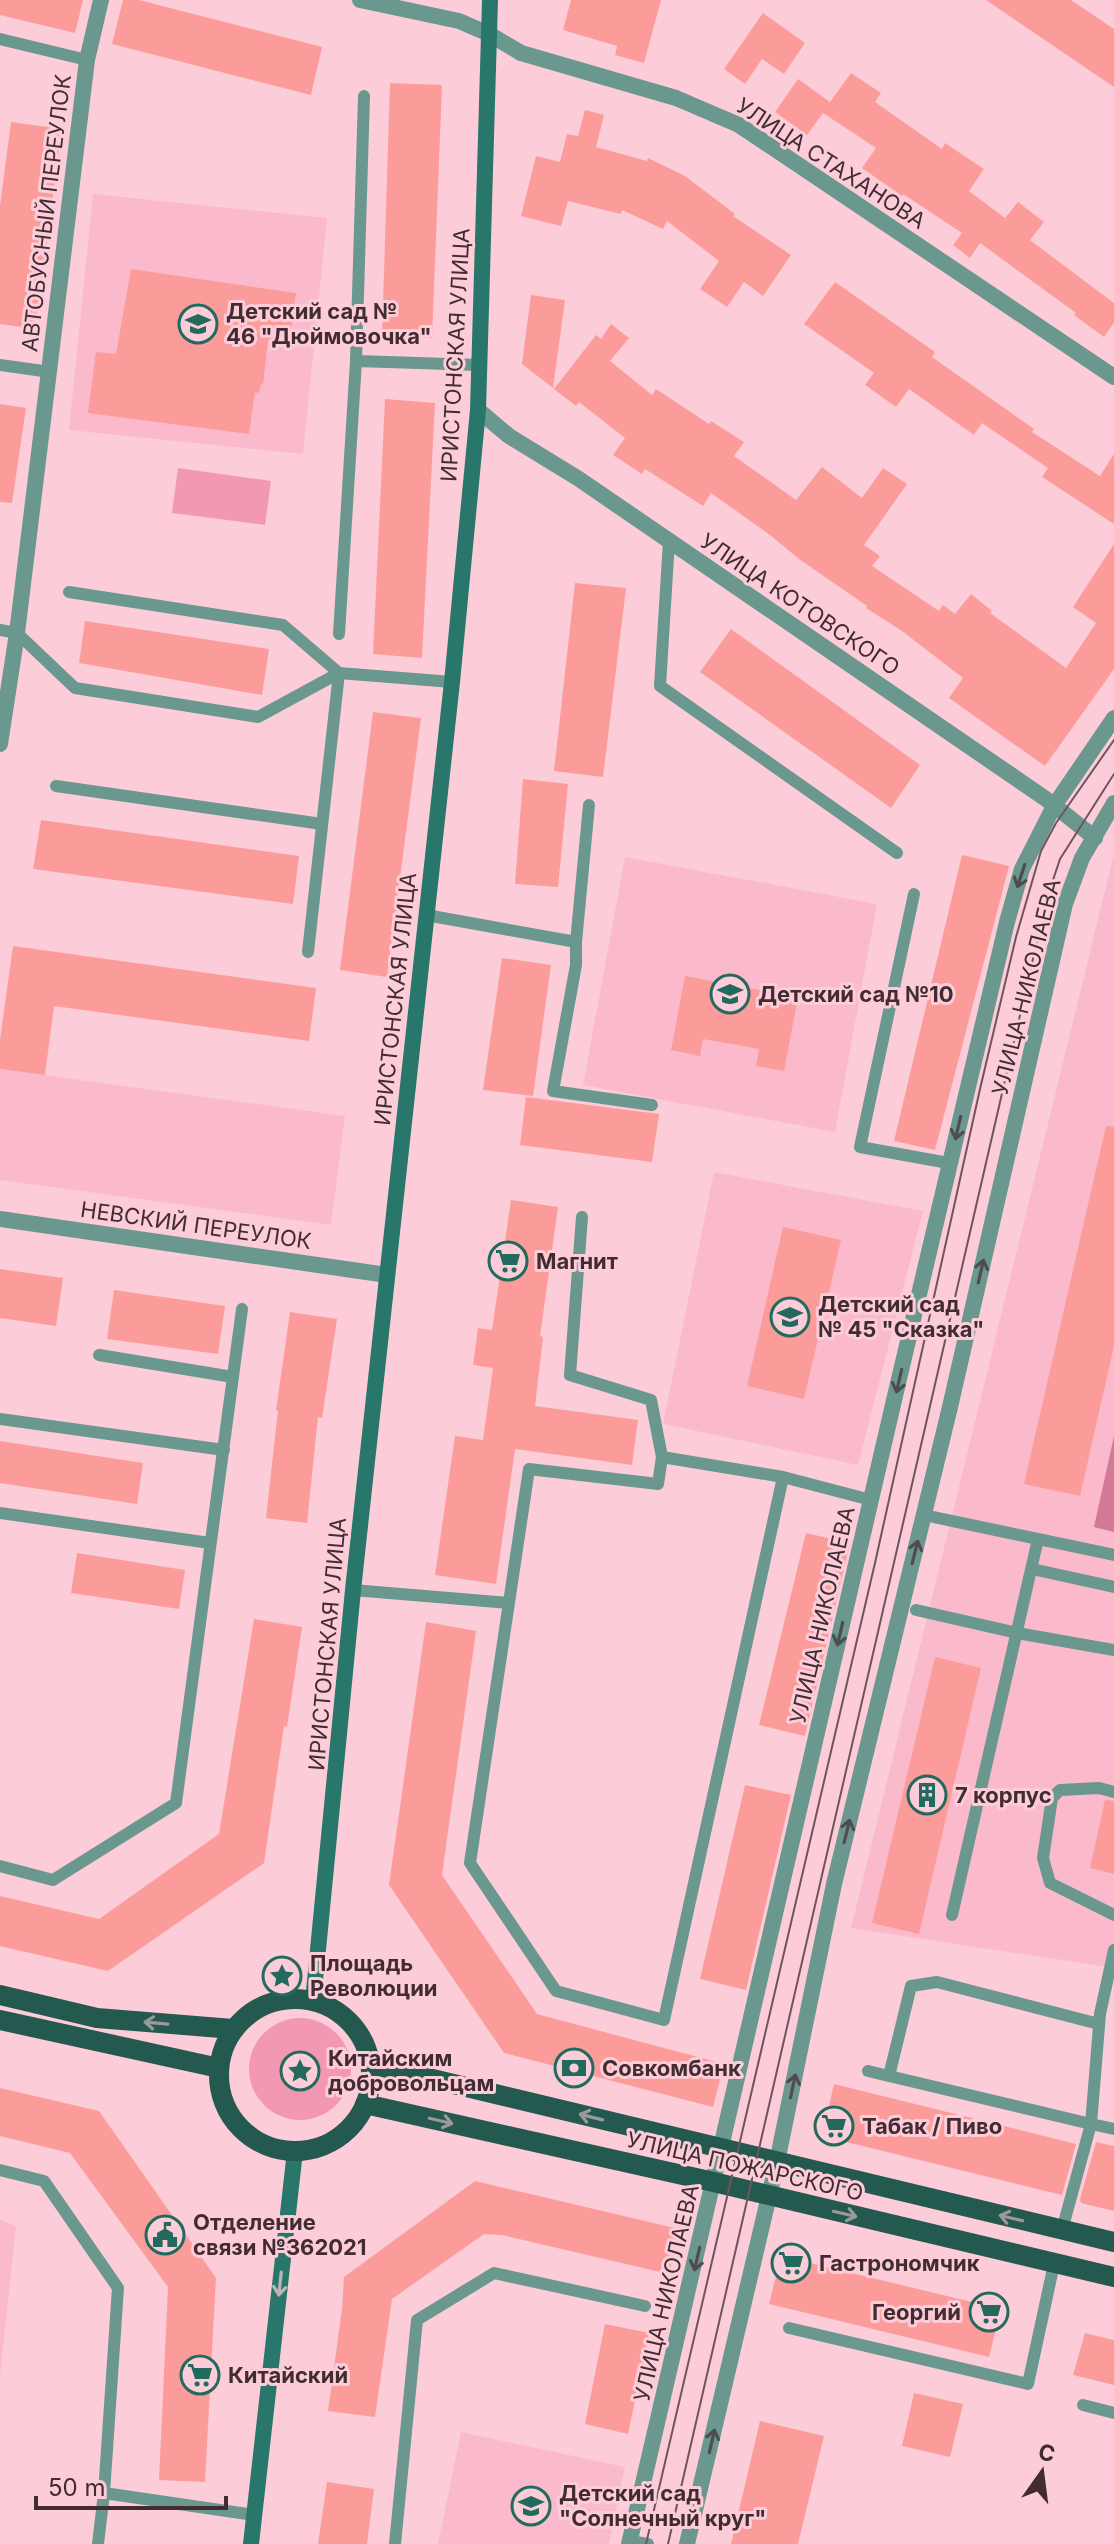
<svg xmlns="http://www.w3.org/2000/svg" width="1114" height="2544" viewBox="0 0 1114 2544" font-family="Inter,sans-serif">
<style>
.built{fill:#fbbacc}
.green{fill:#f398b3}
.forest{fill:#d27995}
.building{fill:#fb9c9a}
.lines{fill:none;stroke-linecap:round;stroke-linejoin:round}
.service{stroke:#6a988f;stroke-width:12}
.minor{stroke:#6a988f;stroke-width:16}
.tertiary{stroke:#6a988f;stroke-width:16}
.secondary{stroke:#29776b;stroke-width:16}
.primary{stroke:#245950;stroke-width:20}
.tram{stroke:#70545c;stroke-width:2}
.oneway{stroke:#4e4c4e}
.oneway2{stroke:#9b999b}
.oneway3{stroke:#bdb3b8}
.labels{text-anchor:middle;stroke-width:6;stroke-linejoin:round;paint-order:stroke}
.street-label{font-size:22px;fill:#422c32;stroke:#fccdd9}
.poi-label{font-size:22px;font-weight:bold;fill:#422c32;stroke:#fccdd9;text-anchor:start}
</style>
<rect width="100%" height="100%" fill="#fccdd9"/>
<g class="built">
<polygon points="93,194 327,218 303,454 69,430"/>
<polygon points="1114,854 1114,1968 851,1928"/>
<polygon points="625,857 877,904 835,1132 583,1085"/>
<polygon points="0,1069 345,1116 331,1225 0,1180"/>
<polygon points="714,1172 923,1211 858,1465 663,1424"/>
<polygon points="0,2219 16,2227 0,2376"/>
<polygon points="461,2432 625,2467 609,2544 438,2544"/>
</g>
<g class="green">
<polygon points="178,468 271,481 265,525 172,513"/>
<circle cx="300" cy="2069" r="51"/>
</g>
<polygon class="forest" points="1114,1436 1114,1532 1094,1527"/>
<g class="building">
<polygon points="0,0 83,0 75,33 0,15"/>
<polygon points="123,0 139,0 322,47 311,95 112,44"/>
<polygon points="571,0 661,0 644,63 615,55 617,46 563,30"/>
<polygon points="986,0 1071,0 1114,29 1114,87"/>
<polygon points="763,13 805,43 784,74 762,59 745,84 724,69"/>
<polygon points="851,73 881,93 875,102 942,149 945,143 984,169 969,191 1005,218 1018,202 1044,222 1030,240 1114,303 1114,323 1104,337 1074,315 1076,313 980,243 970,258 953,245 962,233 903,194 902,196 862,168 876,148 823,113 807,135 775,112 798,79 830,102"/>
<polygon points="390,83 442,85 432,338 382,336"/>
<polygon points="585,110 604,115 596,147 647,161 648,158 685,176 735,214 733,216 791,255 763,296 744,282 727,307 700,289 719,261 667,221 663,229 622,210 621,214 568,201 561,226 521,216 536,156 560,162 567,134 578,136"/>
<polygon points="11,122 62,129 35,329 0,324 0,206"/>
<polygon points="131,269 296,293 289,343 268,340 263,385 261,384 259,393 255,392 249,434 88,413 96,352 116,354"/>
<polygon points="835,282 935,352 932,357 1034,429 1032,432 1100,476 1114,454 1114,524 1042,477 1048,468 982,423 974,435 909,389 896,407 865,385 874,373 804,324"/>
<polygon points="531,295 565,300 553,388 522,364"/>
<polygon points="611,324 629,338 610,361 652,395 656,389 709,424 711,421 744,442 734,456 796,500 822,467 862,498 883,468 907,484 864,545 880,556 872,566 939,611 943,605 955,614 971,594 992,611 990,613 1066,668 1096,623 1073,607 1114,544 1114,669 1045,766 949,698 963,678 902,631 866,608 867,606 799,559 770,535 711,493 703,506 645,469 642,474 613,455 625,438 579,402 576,406 554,389 596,335 601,339"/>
<polygon points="385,399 435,403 422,658 373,654"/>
<polygon points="0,404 26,408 12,503 0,502"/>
<polygon points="575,583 626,588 603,777 554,771"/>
<polygon points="85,621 269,649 262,695 79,663"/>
<polygon points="731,629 920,765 891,808 700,672"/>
<polygon points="373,712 421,718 387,977 340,970"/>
<polygon points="523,779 568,784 558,887 515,884"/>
<polygon points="41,820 299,856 293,904 33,869"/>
<polygon points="962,855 1009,866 935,1150 894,1141"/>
<polygon points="13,946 316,988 309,1041 54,1006 45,1075 0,1069 0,1040"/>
<polygon points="502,958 551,965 533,1096 483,1090"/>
<polygon points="685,976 798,997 784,1071 756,1066 759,1049 703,1039 700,1056 671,1050"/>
<polygon points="526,1097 659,1114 652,1162 520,1145"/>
<polygon points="1106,1126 1114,1127 1114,1346 1080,1496 1024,1484"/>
<polygon points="511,1200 558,1207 540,1336 543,1337 535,1406 638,1420 632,1465 515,1449 496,1584 435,1575 455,1436 483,1440 493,1368 473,1365 478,1328 492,1330"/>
<polygon points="783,1227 841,1240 804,1399 747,1386"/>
<polygon points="0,1269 63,1278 56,1326 0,1318"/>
<polygon points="114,1290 225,1306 218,1354 107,1339"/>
<polygon points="290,1312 337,1319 322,1418 318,1417 307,1523 266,1518 278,1411 276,1410"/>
<polygon points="0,1441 143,1463 137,1504 0,1483"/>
<polygon points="806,1533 850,1543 805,1736 759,1725"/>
<polygon points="77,1553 185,1570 179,1609 71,1593"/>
<polygon points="254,1619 302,1627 287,1727 284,1726 264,1863 108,1971 0,1946 0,1896 99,1919 219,1834"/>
<polygon points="426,1622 476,1631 442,1875 537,2014 724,2064 713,2107 504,2053 389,1885"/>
<polygon points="935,1657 981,1668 919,1934 872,1923"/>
<polygon points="745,1785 791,1795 746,1990 700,1979"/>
<polygon points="1105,1800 1114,1801 1114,1874 1090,1868"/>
<polygon points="834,2084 1076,2144 1062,2195 822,2136"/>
<polygon points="0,2088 99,2111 216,2278 205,2482 159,2480 168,2287 70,2153 0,2136"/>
<polygon points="1096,2142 1114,2146 1114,2211 1081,2203 1080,2199"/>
<polygon points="475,2181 679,2229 669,2274 502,2235 484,2234 392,2299 375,2417 328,2411 342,2309 344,2277"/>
<polygon points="781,2256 1001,2309 989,2357 769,2304"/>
<polygon points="605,2324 649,2333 628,2434 585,2424"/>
<polygon points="1085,2333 1114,2340 1114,2385 1073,2375"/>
<polygon points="914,2393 963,2404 950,2457 902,2446"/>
<polygon points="760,2421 824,2436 798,2544 731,2544"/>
<polygon points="327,2482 374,2489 367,2544 318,2544"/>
</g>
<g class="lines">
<g class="service">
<polyline points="0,39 87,60"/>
<polyline points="356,361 364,96"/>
<polyline points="0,365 50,372"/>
<polyline points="669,541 660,686 897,853"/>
<polyline points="0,630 17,633 75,688 258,717 339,673 283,625 69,592"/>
<polyline points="339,634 356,361 479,365"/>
<polyline points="56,786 322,824"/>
<polyline points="914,894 860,1147 943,1162 949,1168"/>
<polyline points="426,915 576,942 576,965 553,1091 652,1105"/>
<polyline points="576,942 589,805"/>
<polyline points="308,952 339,673 452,682"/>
<polyline points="582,1217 570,1375 651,1400 662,1457"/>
<polyline points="99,1355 233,1377"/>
<polyline points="0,1419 224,1450"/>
<polyline points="783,1477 662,1457 658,1484 529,1469 470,1863 556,1991 664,2020 783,1477 871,1500"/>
<polyline points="0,1513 210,1543"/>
<polyline points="924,1515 1114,1555"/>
<polyline points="1032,1569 1114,1587"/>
<polyline points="353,1590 509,1603"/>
<polyline points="916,1610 1017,1633 1114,1650"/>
<polyline points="1114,1792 1099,1788 1060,1790 1052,1798 1043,1858 1050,1883 1114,1915"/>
<polyline points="0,1866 53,1880 176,1803 242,1309"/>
<polyline points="952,1915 1038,1539"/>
<polyline points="1114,1950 1100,2014 1091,2124 1114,2129"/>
<polyline points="868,2071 1091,2124 1062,2230"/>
<polyline points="889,2076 911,1986 937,1982 1099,2024"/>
<polyline points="0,2170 44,2181 118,2288 104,2493 254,2515"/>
<polyline points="789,2328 1028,2384 1054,2264"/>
<polyline points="1083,2405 1114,2413"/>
<polyline points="630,2541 648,2544"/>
<polyline points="98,2544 104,2493"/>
<polyline points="395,2544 417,2320 494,2273 645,2306"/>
</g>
<g class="minor">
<polyline points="360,0 459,21 489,34 521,53 676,98 739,125 1114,377"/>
<polyline points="478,410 509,436 579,479 1046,799 1095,838"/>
<polyline points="0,744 17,633 87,60 101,0"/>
<polyline points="0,1219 387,1275"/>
</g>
<g class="tertiary">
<polyline points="629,2544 895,1396 1007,922 1022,869 1054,806 1114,718"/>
<polyline points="687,2544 777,2162 834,1884 950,1407 1065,904 1082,858 1114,803"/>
</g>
<g class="secondary">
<polyline points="313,2001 353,1590 452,682 478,410 490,0"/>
<polyline points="251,2544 295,2151"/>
</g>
<g class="primary">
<polyline points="0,1995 97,2018 233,2029"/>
<circle cx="295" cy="2075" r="76"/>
<polyline points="0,2020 219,2068"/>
<polyline points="370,2064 1114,2242"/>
<polyline points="365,2104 705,2180 1114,2277"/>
</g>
<g class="tram">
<polyline points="646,2544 875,1563 980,1089 1016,937 1041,851 1056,823 1114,740"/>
<polyline points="668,2544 1047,898 1060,859 1114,774"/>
</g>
</g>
<defs><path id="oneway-shaft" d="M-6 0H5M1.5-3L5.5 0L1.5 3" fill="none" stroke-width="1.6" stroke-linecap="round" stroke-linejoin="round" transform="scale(2)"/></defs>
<g class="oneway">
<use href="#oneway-shaft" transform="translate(1021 876) rotate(108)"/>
<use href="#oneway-shaft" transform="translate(958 1128) rotate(103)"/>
<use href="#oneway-shaft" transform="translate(981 1271) rotate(-77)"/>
<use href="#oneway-shaft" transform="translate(899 1381) rotate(103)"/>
<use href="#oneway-shaft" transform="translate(915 1552) rotate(-76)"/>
<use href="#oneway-shaft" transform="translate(840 1634) rotate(103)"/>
<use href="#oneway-shaft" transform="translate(847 1831) rotate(-76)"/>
<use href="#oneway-shaft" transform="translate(793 2086) rotate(-78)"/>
<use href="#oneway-shaft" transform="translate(697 2259) rotate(103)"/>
<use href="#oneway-shaft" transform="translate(712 2441) rotate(-77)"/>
</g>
<g class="oneway2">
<use href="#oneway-shaft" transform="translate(156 2023) rotate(-175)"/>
<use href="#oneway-shaft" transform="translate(591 2117) rotate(-166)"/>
<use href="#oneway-shaft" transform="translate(441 2121) rotate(13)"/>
<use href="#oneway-shaft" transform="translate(845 2214) rotate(13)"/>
<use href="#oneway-shaft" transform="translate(1011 2218) rotate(-167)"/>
</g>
<use class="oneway3" href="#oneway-shaft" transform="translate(280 2284) rotate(96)"/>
<defs>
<g id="school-ring" transform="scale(2)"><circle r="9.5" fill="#fccdd9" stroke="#22695e" stroke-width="1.5"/><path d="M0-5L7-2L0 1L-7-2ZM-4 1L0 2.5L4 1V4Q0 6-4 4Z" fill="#22695e"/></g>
<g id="supermarket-ring" transform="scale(2)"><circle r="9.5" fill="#fccdd9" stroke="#22695e" stroke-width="1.5"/><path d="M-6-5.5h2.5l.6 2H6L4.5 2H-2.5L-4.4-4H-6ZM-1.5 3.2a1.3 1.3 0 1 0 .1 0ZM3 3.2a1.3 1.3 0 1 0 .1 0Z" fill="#22695e"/></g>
<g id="building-ring" transform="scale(2)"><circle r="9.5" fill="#fccdd9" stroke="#22695e" stroke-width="1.5"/><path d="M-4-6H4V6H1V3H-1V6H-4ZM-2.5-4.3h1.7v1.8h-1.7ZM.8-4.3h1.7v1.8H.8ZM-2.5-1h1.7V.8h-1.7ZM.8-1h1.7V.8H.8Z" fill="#22695e"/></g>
<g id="sight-ring" transform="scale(2)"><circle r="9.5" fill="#fccdd9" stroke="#22695e" stroke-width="1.5"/><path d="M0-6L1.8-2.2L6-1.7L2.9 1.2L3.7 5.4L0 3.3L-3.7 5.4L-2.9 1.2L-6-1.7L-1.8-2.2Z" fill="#22695e"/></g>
<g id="bank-ring" transform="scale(2)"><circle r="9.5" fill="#fccdd9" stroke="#22695e" stroke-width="1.5"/><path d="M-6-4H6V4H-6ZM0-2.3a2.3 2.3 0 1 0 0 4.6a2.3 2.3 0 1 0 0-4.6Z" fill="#22695e"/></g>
<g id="civic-ring" transform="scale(2)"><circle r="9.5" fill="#fccdd9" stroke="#22695e" stroke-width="1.5"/><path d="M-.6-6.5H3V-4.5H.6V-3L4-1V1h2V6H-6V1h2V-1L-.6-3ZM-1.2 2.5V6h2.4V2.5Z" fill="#22695e"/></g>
</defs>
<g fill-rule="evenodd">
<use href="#school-ring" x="198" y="324"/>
<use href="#school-ring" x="730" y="994"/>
<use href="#supermarket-ring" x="508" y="1261"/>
<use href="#school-ring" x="790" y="1317"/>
<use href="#building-ring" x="927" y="1795"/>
<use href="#sight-ring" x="282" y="1976"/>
<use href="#bank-ring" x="574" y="2068"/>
<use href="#sight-ring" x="300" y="2071"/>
<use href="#supermarket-ring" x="834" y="2126"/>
<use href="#civic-ring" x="165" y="2235"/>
<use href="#supermarket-ring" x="791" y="2263"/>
<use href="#supermarket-ring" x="989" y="2312"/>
<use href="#supermarket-ring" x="200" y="2375"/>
<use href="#school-ring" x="531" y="2506"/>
</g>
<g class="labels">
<g class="street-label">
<text transform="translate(831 163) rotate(33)" y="8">УЛИЦА СТАХАНОВА</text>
<text transform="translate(46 213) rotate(-83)" y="8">АВТОБУСНЫЙ ПЕРЕУЛОК</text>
<text transform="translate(455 355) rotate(-87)" y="8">ИРИСТОНСКАЯ УЛИЦА</text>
<text transform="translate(800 604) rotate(34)" y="8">УЛИЦА КОТОВСКОГО</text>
<text transform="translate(1026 987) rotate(-76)" y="8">УЛИЦА НИКОЛАЕВА</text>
<text transform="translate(395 999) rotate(-84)" y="8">ИРИСТОНСКАЯ УЛИЦА</text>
<text transform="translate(196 1225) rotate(8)" y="8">НЕВСКИЙ ПЕРЕУЛОК</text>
<text transform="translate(822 1615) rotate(-77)" y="8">УЛИЦА НИКОЛАЕВА</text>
<text transform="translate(327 1644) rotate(-85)" y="8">ИРИСТОНСКАЯ УЛИЦА</text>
<text transform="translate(745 2166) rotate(13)" y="8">УЛИЦА ПОЖАРСКОГО</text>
<text transform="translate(666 2293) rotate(-77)" y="8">УЛИЦА НИКОЛАЕВА</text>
</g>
<g class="poi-label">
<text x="226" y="319">Детский сад №<tspan x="226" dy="25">46 "Дюймовочка"</tspan></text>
<text x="758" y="1002">Детский сад №10</text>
<text x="536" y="1269">Магнит</text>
<text x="818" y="1312">Детский сад<tspan x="818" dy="25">№ 45 "Сказка"</tspan></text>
<text x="955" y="1803">7 корпус</text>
<text x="310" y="1971">Площадь<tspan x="310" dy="25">Революции</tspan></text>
<text x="328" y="2066">Китайским<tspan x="328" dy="25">добровольцам</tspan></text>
<text x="602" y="2076">Совкомбанк</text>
<text x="862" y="2134">Табак / Пиво</text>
<text x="193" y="2230">Отделение<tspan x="193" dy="25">связи №362021</tspan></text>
<text x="819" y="2271">Гастрономчик</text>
<text x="961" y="2320" text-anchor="end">Георгий</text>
<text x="228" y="2383">Китайский</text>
<text x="559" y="2501">Детский сад<tspan x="559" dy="25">"Солнечный круг"</tspan></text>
</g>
</g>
<g transform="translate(1042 2472) rotate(14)" stroke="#fccdd9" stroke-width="6" paint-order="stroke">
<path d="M0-6L14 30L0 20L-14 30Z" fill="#422c32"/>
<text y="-12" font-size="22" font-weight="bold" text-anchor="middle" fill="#422c32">С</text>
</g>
<path d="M36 2496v12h190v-12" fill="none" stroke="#422c32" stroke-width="4"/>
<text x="48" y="2496" font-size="24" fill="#422c32" stroke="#fccdd9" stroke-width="6" paint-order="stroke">50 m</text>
</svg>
